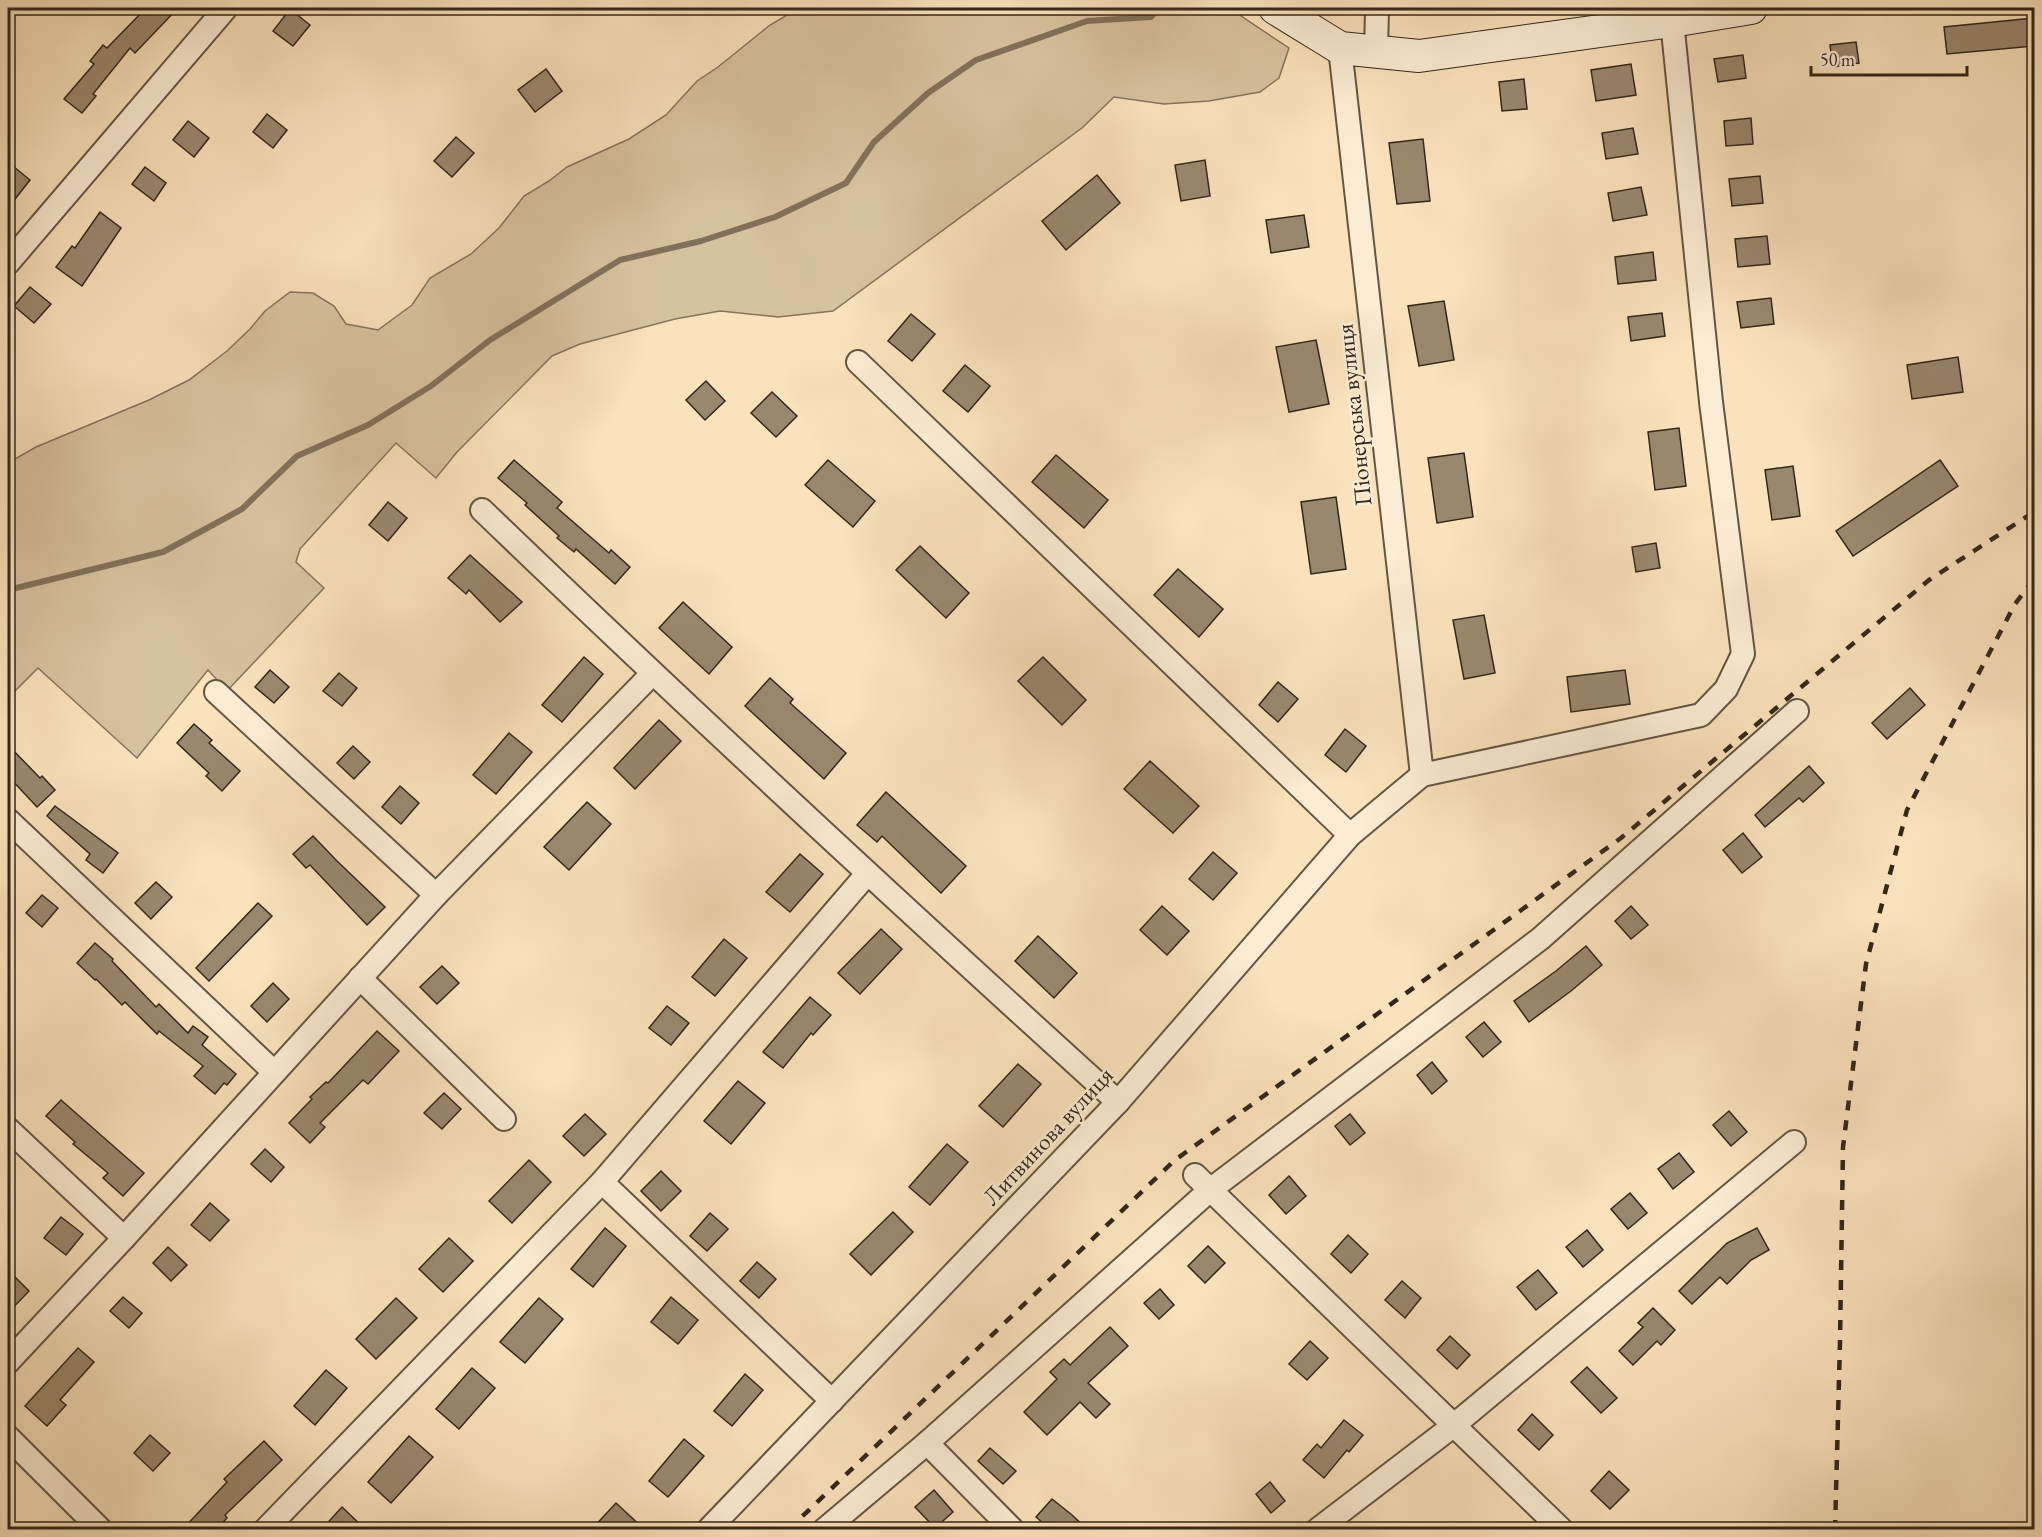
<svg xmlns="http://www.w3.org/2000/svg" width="2042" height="1537" viewBox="0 0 2042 1537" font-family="'EB Garamond',serif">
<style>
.green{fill:#d7c2a0;stroke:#85745c;stroke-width:1.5}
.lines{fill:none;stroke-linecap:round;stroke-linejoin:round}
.stream{stroke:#82715a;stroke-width:6}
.building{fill:#9a886e;stroke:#332719;stroke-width:1.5}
.minor-casing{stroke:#645642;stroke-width:26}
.secondary-casing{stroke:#332719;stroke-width:34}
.minor{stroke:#fbecd3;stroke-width:22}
.secondary{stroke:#fbecd3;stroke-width:32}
.rail{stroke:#332719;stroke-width:4.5;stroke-dasharray:10 10;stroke-linecap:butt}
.labels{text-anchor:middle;stroke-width:5;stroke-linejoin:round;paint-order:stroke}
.street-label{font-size:24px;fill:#332719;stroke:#fbecd3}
</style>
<rect width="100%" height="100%" fill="#f9e2bc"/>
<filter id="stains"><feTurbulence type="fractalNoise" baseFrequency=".00333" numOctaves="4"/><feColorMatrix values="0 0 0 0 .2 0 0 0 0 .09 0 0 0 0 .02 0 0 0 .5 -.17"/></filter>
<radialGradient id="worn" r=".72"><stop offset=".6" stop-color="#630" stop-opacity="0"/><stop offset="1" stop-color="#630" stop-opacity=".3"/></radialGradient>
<polygon class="green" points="799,8 1229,8 1289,48 1279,78 1260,92 1209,101 1164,104 1114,97 1082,128 833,311 778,317 720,311 675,319 580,344 552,356 457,452 436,478 396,443 300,549 296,562 324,588 227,691 208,670 137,758 38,668 8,698 8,463 36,447 149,400 189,380 227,351 250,329 265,311 290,292 313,293 334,306 346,324 378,330 412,305 430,278 471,254 499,228 524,196 549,181 567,167 629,139 666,115 697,81 718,67 770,25"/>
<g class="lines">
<polyline class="stream" points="8,590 163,552 242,509 297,456 368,425 431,386 490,340 620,260 701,241 775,217 846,183 874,142 928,93 976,60 1087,21 1151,17 1159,8"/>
</g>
<g class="building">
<polygon points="146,8 178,8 135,53 130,48 93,94 96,96 82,113 64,99 94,64 90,61 103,45 107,48"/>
<polygon points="290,9 310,25 293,46 273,31"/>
<polygon points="2034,18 2034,46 1947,54 1944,27"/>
<polygon points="1856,42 1859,63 1833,67 1830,45"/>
<polygon points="1743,55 1746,78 1718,82 1714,59"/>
<polygon points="1631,64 1636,95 1596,101 1591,70"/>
<polygon points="546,69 562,91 535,112 518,90"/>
<polygon points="1524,79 1527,109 1502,111 1499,82"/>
<polygon points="267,114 287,130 273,148 253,132"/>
<polygon points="1751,118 1753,144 1726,146 1724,121"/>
<polygon points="188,121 209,138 194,157 173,140"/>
<polygon points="1633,128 1638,154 1606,159 1602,133"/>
<polygon points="456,137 474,153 452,177 434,161"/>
<polygon points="1423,139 1430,201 1397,204 1389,143"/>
<polygon points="1205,160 1210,196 1181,201 1175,165"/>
<polygon points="8,162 30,180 8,208"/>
<polygon points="145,167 166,183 154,201 132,184"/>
<polygon points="1097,175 1120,203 1066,250 1042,221"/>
<polygon points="1760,176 1763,203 1732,206 1729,179"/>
<polygon points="1641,187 1647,215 1613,221 1608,193"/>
<polygon points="100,212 121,228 82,286 56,267 72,246 75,248"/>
<polygon points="1304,215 1309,247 1271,253 1266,220"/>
<polygon points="1767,236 1770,264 1738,267 1735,239"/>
<polygon points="1653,252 1656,280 1618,284 1615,257"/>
<polygon points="30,287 51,304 34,323 14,306"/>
<polygon points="1771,298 1774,324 1741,328 1737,302"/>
<polygon points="1444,301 1454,360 1419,366 1408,306"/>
<polygon points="1662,313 1665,336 1631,341 1628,317"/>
<polygon points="911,314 935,334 912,361 888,341"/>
<polygon points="1316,340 1329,404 1289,412 1276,347"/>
<polygon points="1958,357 1963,392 1912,399 1907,365"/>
<polygon points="965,365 990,386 968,412 943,391"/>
<polygon points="706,381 725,401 705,420 686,400"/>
<polygon points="772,392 797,416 776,437 751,413"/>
<polygon points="1679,428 1686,486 1655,490 1648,432"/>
<polygon points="1464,453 1473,517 1437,523 1428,458"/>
<polygon points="1056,455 1108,500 1084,528 1032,482"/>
<polygon points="514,460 562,502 557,508 609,553 611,550 630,567 615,584 576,549 574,552 557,538 559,536 525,505 527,503 498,478"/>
<polygon points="828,460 875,501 853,527 805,485"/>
<polygon points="1940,460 1958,486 1853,556 1836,531"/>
<polygon points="1793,466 1800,516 1772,520 1765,470"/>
<polygon points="1336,497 1346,569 1311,574 1301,502"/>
<polygon points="388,502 407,518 388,541 369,525"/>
<polygon points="1656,543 1660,568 1636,572 1632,547"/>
<polygon points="920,546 969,593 946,618 896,570"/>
<polygon points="470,555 522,602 500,622 469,590 466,594 448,578"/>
<polygon points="1178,569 1223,609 1199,637 1154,595"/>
<polygon points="683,602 732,647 709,674 659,628"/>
<polygon points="1484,615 1495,673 1464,679 1453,620"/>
<polygon points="584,657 603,674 562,722 542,705"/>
<polygon points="1043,657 1086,700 1062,725 1018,681"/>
<polygon points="270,670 289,687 274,703 255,687"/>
<polygon points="1625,670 1630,704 1571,712 1567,677"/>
<polygon points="339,673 357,688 342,706 323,691"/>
<polygon points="770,678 793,699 790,703 846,753 824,779 745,706"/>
<polygon points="1278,682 1298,699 1278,722 1259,705"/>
<polygon points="1910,688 1925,705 1887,739 1872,723"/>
<polygon points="659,720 681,741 635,789 614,768"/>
<polygon points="194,724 212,740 209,743 240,771 222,791 206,776 209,773 177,743"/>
<polygon points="1345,729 1366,746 1346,772 1325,755"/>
<polygon points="509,733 532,752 496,794 473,775"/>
<polygon points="8,745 40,778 42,776 55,790 37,807 8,776"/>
<polygon points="353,746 370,762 354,779 337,763"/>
<polygon points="1150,761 1199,806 1173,833 1124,789"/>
<polygon points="1809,766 1824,783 1803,802 1799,798 1765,827 1755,815"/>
<polygon points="400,786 419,803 401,824 382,807"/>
<polygon points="886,792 966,866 941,893 882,836 877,842 857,825"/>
<polygon points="587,802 611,824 569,870 544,847"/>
<polygon points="55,806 118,853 103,873 86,860 90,854 47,816"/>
<polygon points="1743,833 1762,857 1742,873 1723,850"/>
<polygon points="313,836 337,861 385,907 367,925 310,865 306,868 293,854"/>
<polygon points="1213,852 1237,873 1213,900 1189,879"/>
<polygon points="800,854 823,874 790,912 766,892"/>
<polygon points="156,882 172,897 151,919 135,903"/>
<polygon points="42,895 58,908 42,927 26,913"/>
<polygon points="258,903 272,916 209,981 196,968"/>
<polygon points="1162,906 1189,931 1167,955 1140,930"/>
<polygon points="1631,906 1648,925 1631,939 1615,921"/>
<polygon points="881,929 902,949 860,994 838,973"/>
<polygon points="1038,936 1077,973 1054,998 1015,961"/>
<polygon points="724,939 747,958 715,996 692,977"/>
<polygon points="95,943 113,959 112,961 156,1007 159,1004 188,1033 193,1026 208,1037 202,1045 236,1074 227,1085 224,1083 215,1094 194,1076 203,1066 159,1031 157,1034 125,1002 122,1005 96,979 95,980 77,963"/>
<polygon points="1586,946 1602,965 1571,991 1529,1022 1514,1001 1556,971"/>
<polygon points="442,966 459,983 437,1004 420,987"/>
<polygon points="273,983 289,999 267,1022 251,1006"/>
<polygon points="810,997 831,1015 813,1035 811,1033 783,1068 763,1052"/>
<polygon points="667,1006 689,1023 671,1045 649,1028"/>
<polygon points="1484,1022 1501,1042 1483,1057 1466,1037"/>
<polygon points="377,1031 399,1051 368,1084 363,1080 320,1123 325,1127 310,1143 289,1123 312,1099 310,1097 326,1082 328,1083"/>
<polygon points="1432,1062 1447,1081 1432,1094 1417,1075"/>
<polygon points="1018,1064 1041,1084 1003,1127 979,1106"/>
<polygon points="738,1081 765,1103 731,1144 704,1121"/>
<polygon points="444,1093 461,1109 442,1129 424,1113"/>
<polygon points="61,1100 144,1173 123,1196 103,1178 108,1173 73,1144 75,1142 46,1116"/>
<polygon points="1729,1111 1747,1132 1731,1146 1713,1125"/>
<polygon points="585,1114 606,1134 584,1156 563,1136"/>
<polygon points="1350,1114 1365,1133 1350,1145 1335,1126"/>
<polygon points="947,1144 968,1162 930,1205 909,1187"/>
<polygon points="265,1149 284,1167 271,1182 251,1164"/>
<polygon points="1679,1153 1694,1172 1673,1189 1658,1169"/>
<polygon points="529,1160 551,1182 512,1223 489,1201"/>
<polygon points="661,1171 681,1191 661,1211 641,1191"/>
<polygon points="1289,1176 1306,1196 1286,1214 1269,1195"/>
<polygon points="1630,1193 1647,1213 1628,1229 1611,1209"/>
<polygon points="210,1203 229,1220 210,1241 191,1225"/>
<polygon points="893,1212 913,1232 871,1275 850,1254"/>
<polygon points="710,1213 728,1229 707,1251 690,1236"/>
<polygon points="61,1217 83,1234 66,1255 44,1238"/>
<polygon points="605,1228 626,1246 593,1287 571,1269"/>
<polygon points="1757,1228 1769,1250 1751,1260 1727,1284 1720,1277 1692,1304 1679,1291 1727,1243"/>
<polygon points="1587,1230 1603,1250 1583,1267 1566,1247"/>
<polygon points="1348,1235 1368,1254 1351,1273 1331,1254"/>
<polygon points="449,1238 473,1261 443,1292 419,1269"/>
<polygon points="1208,1246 1225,1263 1205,1283 1188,1266"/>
<polygon points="168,1247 187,1265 171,1281 153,1263"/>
<polygon points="757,1262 776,1279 759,1298 740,1281"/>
<polygon points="8,1270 29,1291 8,1313"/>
<polygon points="1538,1270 1557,1293 1536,1310 1517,1287"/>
<polygon points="1402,1281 1421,1298 1405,1318 1385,1300"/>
<polygon points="1160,1289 1174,1305 1159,1319 1144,1303"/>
<polygon points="123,1297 142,1313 129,1328 110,1311"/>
<polygon points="671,1297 698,1320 678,1344 651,1322"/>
<polygon points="396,1298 417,1318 376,1359 356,1339"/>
<polygon points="539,1298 563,1319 525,1363 500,1342"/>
<polygon points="1653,1308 1675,1330 1661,1345 1657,1341 1633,1365 1619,1351 1643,1327 1638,1323"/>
<polygon points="1110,1327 1128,1346 1088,1383 1110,1404 1096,1418 1080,1402 1047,1435 1024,1412 1057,1379 1050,1372 1064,1359 1070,1365"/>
<polygon points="1450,1336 1470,1355 1457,1369 1437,1350"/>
<polygon points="1310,1341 1328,1358 1307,1380 1289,1364"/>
<polygon points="78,1348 94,1362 60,1400 66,1405 47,1426 25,1406"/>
<polygon points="1587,1367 1617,1398 1601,1413 1571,1382"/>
<polygon points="472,1368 495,1388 459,1429 436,1409"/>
<polygon points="326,1370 347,1388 315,1425 294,1406"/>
<polygon points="745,1374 763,1390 732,1426 714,1411"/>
<polygon points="1532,1414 1553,1435 1539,1450 1518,1430"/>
<polygon points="1344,1420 1363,1435 1349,1452 1347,1450 1324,1478 1303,1460 1317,1444 1321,1448"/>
<polygon points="150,1435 170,1453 153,1471 134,1453"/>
<polygon points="409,1436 433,1457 391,1503 368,1482"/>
<polygon points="684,1439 704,1456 668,1497 649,1481"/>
<polygon points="264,1441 282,1460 225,1515 227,1518 216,1530 182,1530 227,1482 224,1479"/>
<polygon points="990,1448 1016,1471 1003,1484 978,1461"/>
<polygon points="1609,1471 1629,1490 1610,1509 1591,1491"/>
<polygon points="1270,1482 1285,1501 1271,1513 1256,1494"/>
<polygon points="934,1490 953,1512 935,1528 915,1507"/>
<polygon points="1052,1499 1072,1515 1088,1530 1051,1530 1036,1517"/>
<polygon points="616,1503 645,1530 591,1530"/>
<polygon points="342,1507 366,1530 321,1530"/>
</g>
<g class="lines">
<g class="minor-casing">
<g id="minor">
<polyline points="1340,48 1422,775"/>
<polyline points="1376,52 1377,8"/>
<polyline points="8,263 226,8"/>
<polyline points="858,362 1350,835"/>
<path d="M482 510C691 711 903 907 1118 1102"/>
<polyline points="216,692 436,895"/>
<polyline points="8,820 274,1072"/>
<polyline points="360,978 504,1119"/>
<polyline points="8,1129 124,1238"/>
<polyline points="1195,1175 1562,1530"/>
<polyline points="602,1182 832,1401"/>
<polyline points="8,1362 124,1238 436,895 652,674"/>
<polyline points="8,1437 101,1530"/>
<polyline points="927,1443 1013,1530"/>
<polyline points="265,1530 602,1182 867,874"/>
<polyline points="708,1530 1118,1102 1350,835 1422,775 1701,715 1726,689 1743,654 1711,402 1672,21"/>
<polyline points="824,1530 927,1443 1210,1190 1540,939 1797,711"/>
<polyline points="1317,1530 1453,1426 1794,1142"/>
</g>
</g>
<g class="secondary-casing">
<polyline id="secondary" points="1275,8 1340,48 1419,56 1672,21 1751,8"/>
</g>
<use href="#minor" class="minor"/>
<use href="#secondary" class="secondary"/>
<g class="rail">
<polyline points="788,1530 1175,1160 1621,838 1929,580 2034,512"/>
<polyline points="1835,1530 1840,1342 1843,1147 1866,964 1907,810 2015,604 2034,579"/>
</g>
</g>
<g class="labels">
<g class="street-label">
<text transform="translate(1354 415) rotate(-96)" y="8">Піонерська вулиця</text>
<text transform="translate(1048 1136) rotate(-47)" y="8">Литвинова вулиця</text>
</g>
</g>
<rect width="2042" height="1537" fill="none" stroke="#f9e2bc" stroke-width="30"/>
<rect x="9" y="9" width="2024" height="1519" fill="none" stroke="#332719" stroke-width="3"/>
<rect x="15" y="15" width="2012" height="1507" fill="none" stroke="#332719" stroke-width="1.5"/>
<path d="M1811 66v9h156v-9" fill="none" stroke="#332719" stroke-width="3"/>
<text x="1820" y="66" font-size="18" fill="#332719" stroke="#fbecd3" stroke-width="4.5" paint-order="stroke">50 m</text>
<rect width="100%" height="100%" filter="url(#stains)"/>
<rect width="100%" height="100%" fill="url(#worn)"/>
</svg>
